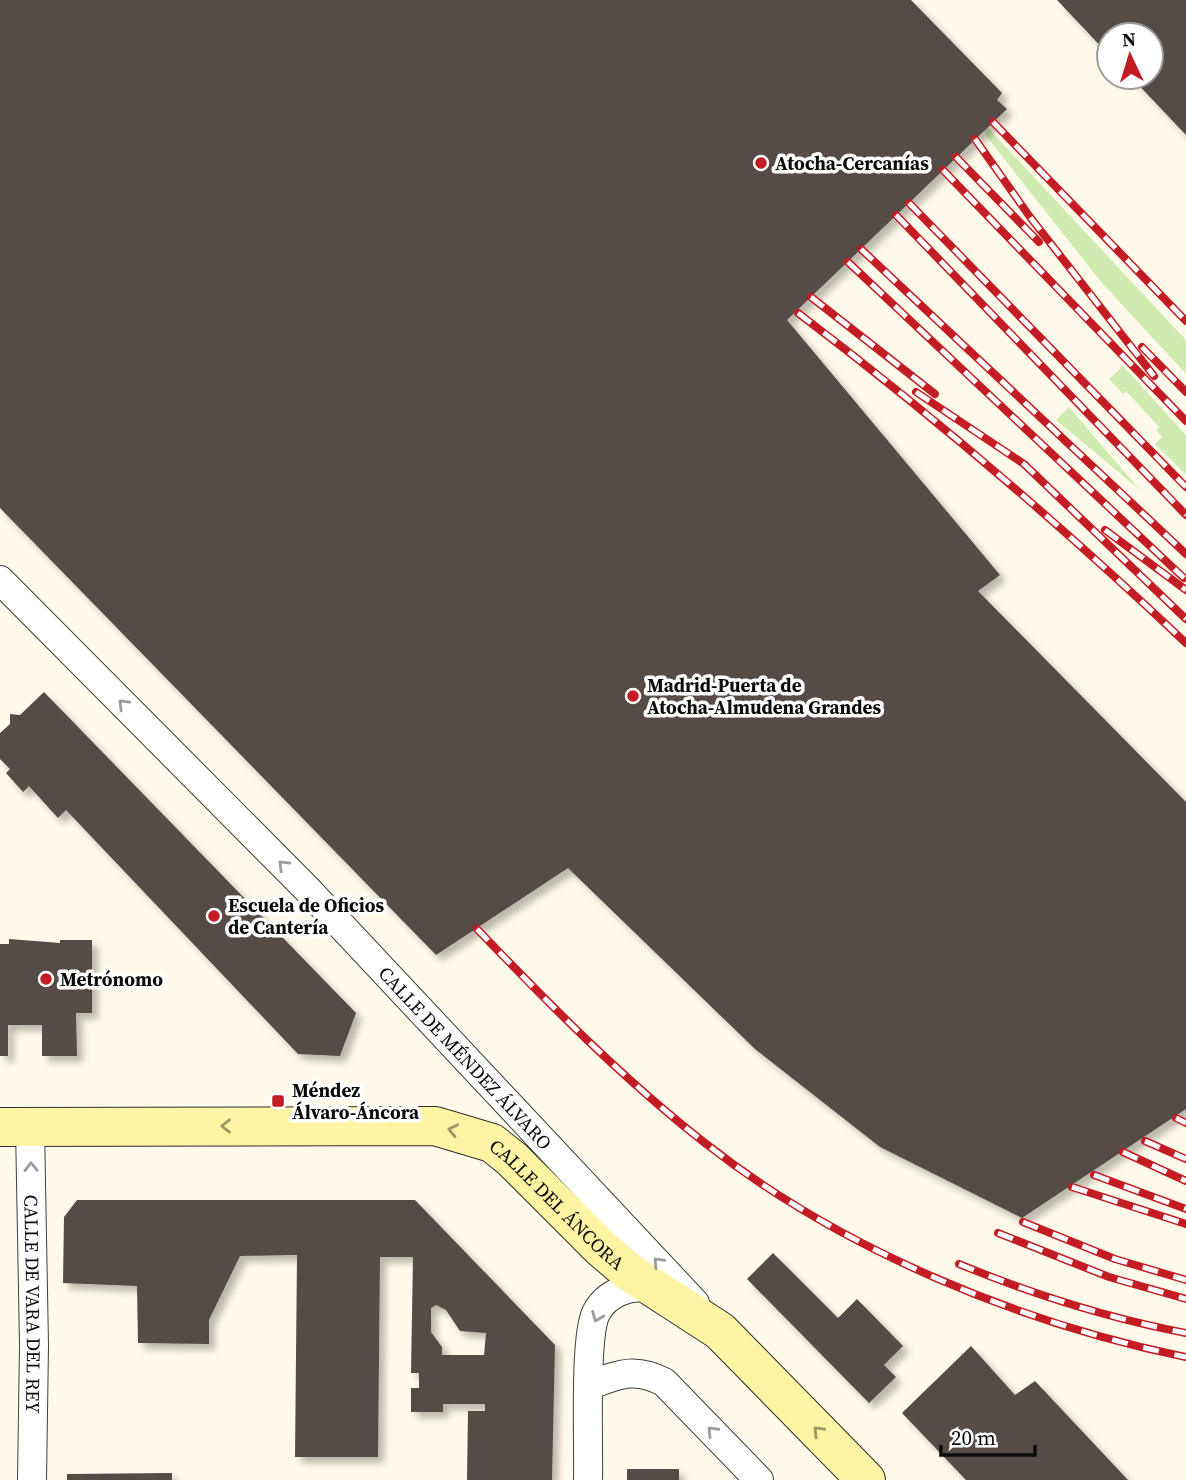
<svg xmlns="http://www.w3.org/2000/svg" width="1186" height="1480" viewBox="0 0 1186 1480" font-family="'Source Serif 4',serif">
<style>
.green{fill:#d0ebb1}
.building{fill:#544c47;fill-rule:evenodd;filter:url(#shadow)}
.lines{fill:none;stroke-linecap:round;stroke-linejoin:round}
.street-casing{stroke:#3e3e3e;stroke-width:30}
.secondary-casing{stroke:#2d2d2d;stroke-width:40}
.street{stroke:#fff;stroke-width:28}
.secondary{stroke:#fff4a4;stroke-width:38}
.rail-casing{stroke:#c31c25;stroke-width:8}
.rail{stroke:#fff;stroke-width:5;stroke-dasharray:16;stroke-linecap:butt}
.oneway{stroke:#9d9d9d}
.oneway2{stroke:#9d9767}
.poi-dot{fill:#c31c25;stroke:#fff;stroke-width:2.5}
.labels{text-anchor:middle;stroke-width:7;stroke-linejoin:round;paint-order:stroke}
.poi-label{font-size:19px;font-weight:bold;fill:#0b0b0b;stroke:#fff;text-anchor:start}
.street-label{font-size:19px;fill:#0b0b0b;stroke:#fff}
</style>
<defs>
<filter id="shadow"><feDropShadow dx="6" dy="6" stdDeviation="3.5" flood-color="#0004"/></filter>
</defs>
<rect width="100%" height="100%" fill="#fffae9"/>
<g class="green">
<polygon points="977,116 1186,340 1186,374 1101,282 987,137"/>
<polygon points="1123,366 1186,435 1186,475 1155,444 1162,437 1156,430 1159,427 1126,391 1123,394 1109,379"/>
<polygon points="1069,407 1140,490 1056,420"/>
</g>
<g class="building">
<polygon points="0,0 911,0 1002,93 997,100 1007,109 787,320 1000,575 978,591 1186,802 1186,1109 1022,1218 880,1147 755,1049 568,868 436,955 0,508"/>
<polygon points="1057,0 1186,0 1186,135 1131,77 1151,77 1151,35 1109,35 1109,55"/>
<polygon points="44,692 356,1013 340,1056 298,1054 66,810 58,818 29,786 23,792 6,773 10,769 0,759 0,733 10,724 10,714 20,715"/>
<polygon points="9,939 60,943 60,940 92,940 92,1013 76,1013 77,1056 42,1056 42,1025 8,1025 8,1056 0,1056 0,944 9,944"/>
<path d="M77 1200H415L555 1345 552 1480H467L468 1411H485V1404H443V1412H411V1388H419V1373H411L413 1257H380L378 1457H295L297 1255 240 1256 209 1320V1344L138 1343 137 1286 63 1283 64 1217ZM436 1305 446 1310 460 1331 486 1333 484 1355H442V1347L431 1332V1308Z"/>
<polygon points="773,1253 838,1318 857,1299 903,1346 884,1365 896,1377 869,1403 747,1279"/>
<polygon points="971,1346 1015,1395 1035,1381 1128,1480 966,1480 902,1413"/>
<rect x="627" y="1469" width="52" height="11"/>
<polygon points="172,1473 172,1480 67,1480 67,1474"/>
</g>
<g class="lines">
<g class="street-casing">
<g id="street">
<path id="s1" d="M0 580 307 889 695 1303"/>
<path id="s2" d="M30 1127 34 1345 32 1480"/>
<path d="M590 1385C620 1374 635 1367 664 1382L759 1480"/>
<path d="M588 1480C589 1446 584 1338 596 1313 607 1292 630 1285 651 1288"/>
</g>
</g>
<g class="secondary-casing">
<g id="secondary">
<path id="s3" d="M0 1127 435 1126 492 1143 512 1159 601 1248 629 1272 720 1331 866 1480"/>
</g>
</g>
<use href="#street" class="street"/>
<use href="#secondary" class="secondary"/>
<g class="rail-casing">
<g id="rail">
<polyline points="993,122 1186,321"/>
<polyline points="975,139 1030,217 1154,376"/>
<polyline points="956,157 1039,242"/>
<polyline points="943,170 1186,421"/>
<polyline points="909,203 1186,487"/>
<polyline points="896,215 1186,515"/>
<polyline points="861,249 1186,554"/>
<polyline points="848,262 1184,578"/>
<polyline points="811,297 935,394"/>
<path d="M798 313C934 416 1062 526 1186 643"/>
<polyline points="1142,347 1186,392"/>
<polyline points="916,392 1024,464 1186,619"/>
<polyline points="1105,530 1186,590"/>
<path d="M477 929C550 1005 623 1079 705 1143 840 1249 1019 1323 1186 1357"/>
<polyline points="1176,1118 1186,1123"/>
<polyline points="1145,1141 1186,1159"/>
<polyline points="1123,1152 1186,1181"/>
<polyline points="1094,1175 1186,1209"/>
<polyline points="1072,1187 1186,1224"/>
<polyline points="1023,1222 1115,1259 1186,1280"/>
<polyline points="998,1233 1109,1277 1186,1299"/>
<path d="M959 1264C1032 1294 1108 1318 1186 1333"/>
</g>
</g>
<use href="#rail" class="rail"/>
</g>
<defs><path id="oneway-chevron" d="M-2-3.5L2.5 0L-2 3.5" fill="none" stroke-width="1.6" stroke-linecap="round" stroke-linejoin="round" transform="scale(1.75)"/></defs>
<g class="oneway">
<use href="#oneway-chevron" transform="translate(123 704) rotate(-135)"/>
<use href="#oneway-chevron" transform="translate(283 865) rotate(-135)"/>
<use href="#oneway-chevron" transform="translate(31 1167) rotate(-91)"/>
<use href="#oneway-chevron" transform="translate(658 1262) rotate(-133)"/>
<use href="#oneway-chevron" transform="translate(597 1317) rotate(112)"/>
<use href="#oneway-chevron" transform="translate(712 1431) rotate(-134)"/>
</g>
<g class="oneway2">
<use href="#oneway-chevron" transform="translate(226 1126) rotate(180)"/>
<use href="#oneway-chevron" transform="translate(453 1130) rotate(-167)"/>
<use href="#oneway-chevron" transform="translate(818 1431) rotate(-135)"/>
</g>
<g class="poi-dot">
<circle cx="761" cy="163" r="7"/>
<circle cx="633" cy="696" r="7"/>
<circle cx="214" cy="916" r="7"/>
<circle cx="46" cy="979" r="7"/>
<rect x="271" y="1094" width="14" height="14" rx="3.5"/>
</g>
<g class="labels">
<g class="poi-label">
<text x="775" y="170">Atocha-Cercanías</text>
<text x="647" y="692">Madrid-Puerta de<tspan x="647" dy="22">Atocha-Almudena Grandes</tspan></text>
<text x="228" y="912">Escuela de Oficios<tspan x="228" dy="22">de Cantería</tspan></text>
<text x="60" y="986">Metrónomo</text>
<text x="292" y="1097">Méndez<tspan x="292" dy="22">Álvaro-Áncora</tspan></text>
</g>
<g class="street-label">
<text dy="7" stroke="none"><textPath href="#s1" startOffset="667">CALLE DE MÉNDEZ ÁLVARO</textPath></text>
<text dy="7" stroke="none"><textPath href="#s3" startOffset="584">CALLE DEL ÁNCORA</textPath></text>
<text dy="7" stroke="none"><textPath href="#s2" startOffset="177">CALLE DE VARA DEL REY</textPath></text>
</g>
</g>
<g transform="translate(1130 56) rotate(356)"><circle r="33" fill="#ffffff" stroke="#9d9d9d" stroke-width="2"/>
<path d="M0-5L12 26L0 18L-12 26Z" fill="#c31c25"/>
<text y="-10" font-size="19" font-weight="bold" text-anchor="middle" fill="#0b0b0b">N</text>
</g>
<path d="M941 1445v10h94v-10" fill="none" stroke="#0b0b0b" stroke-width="3.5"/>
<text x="951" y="1445" font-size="21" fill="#0b0b0b" stroke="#ffffff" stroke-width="5" paint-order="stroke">20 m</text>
</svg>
